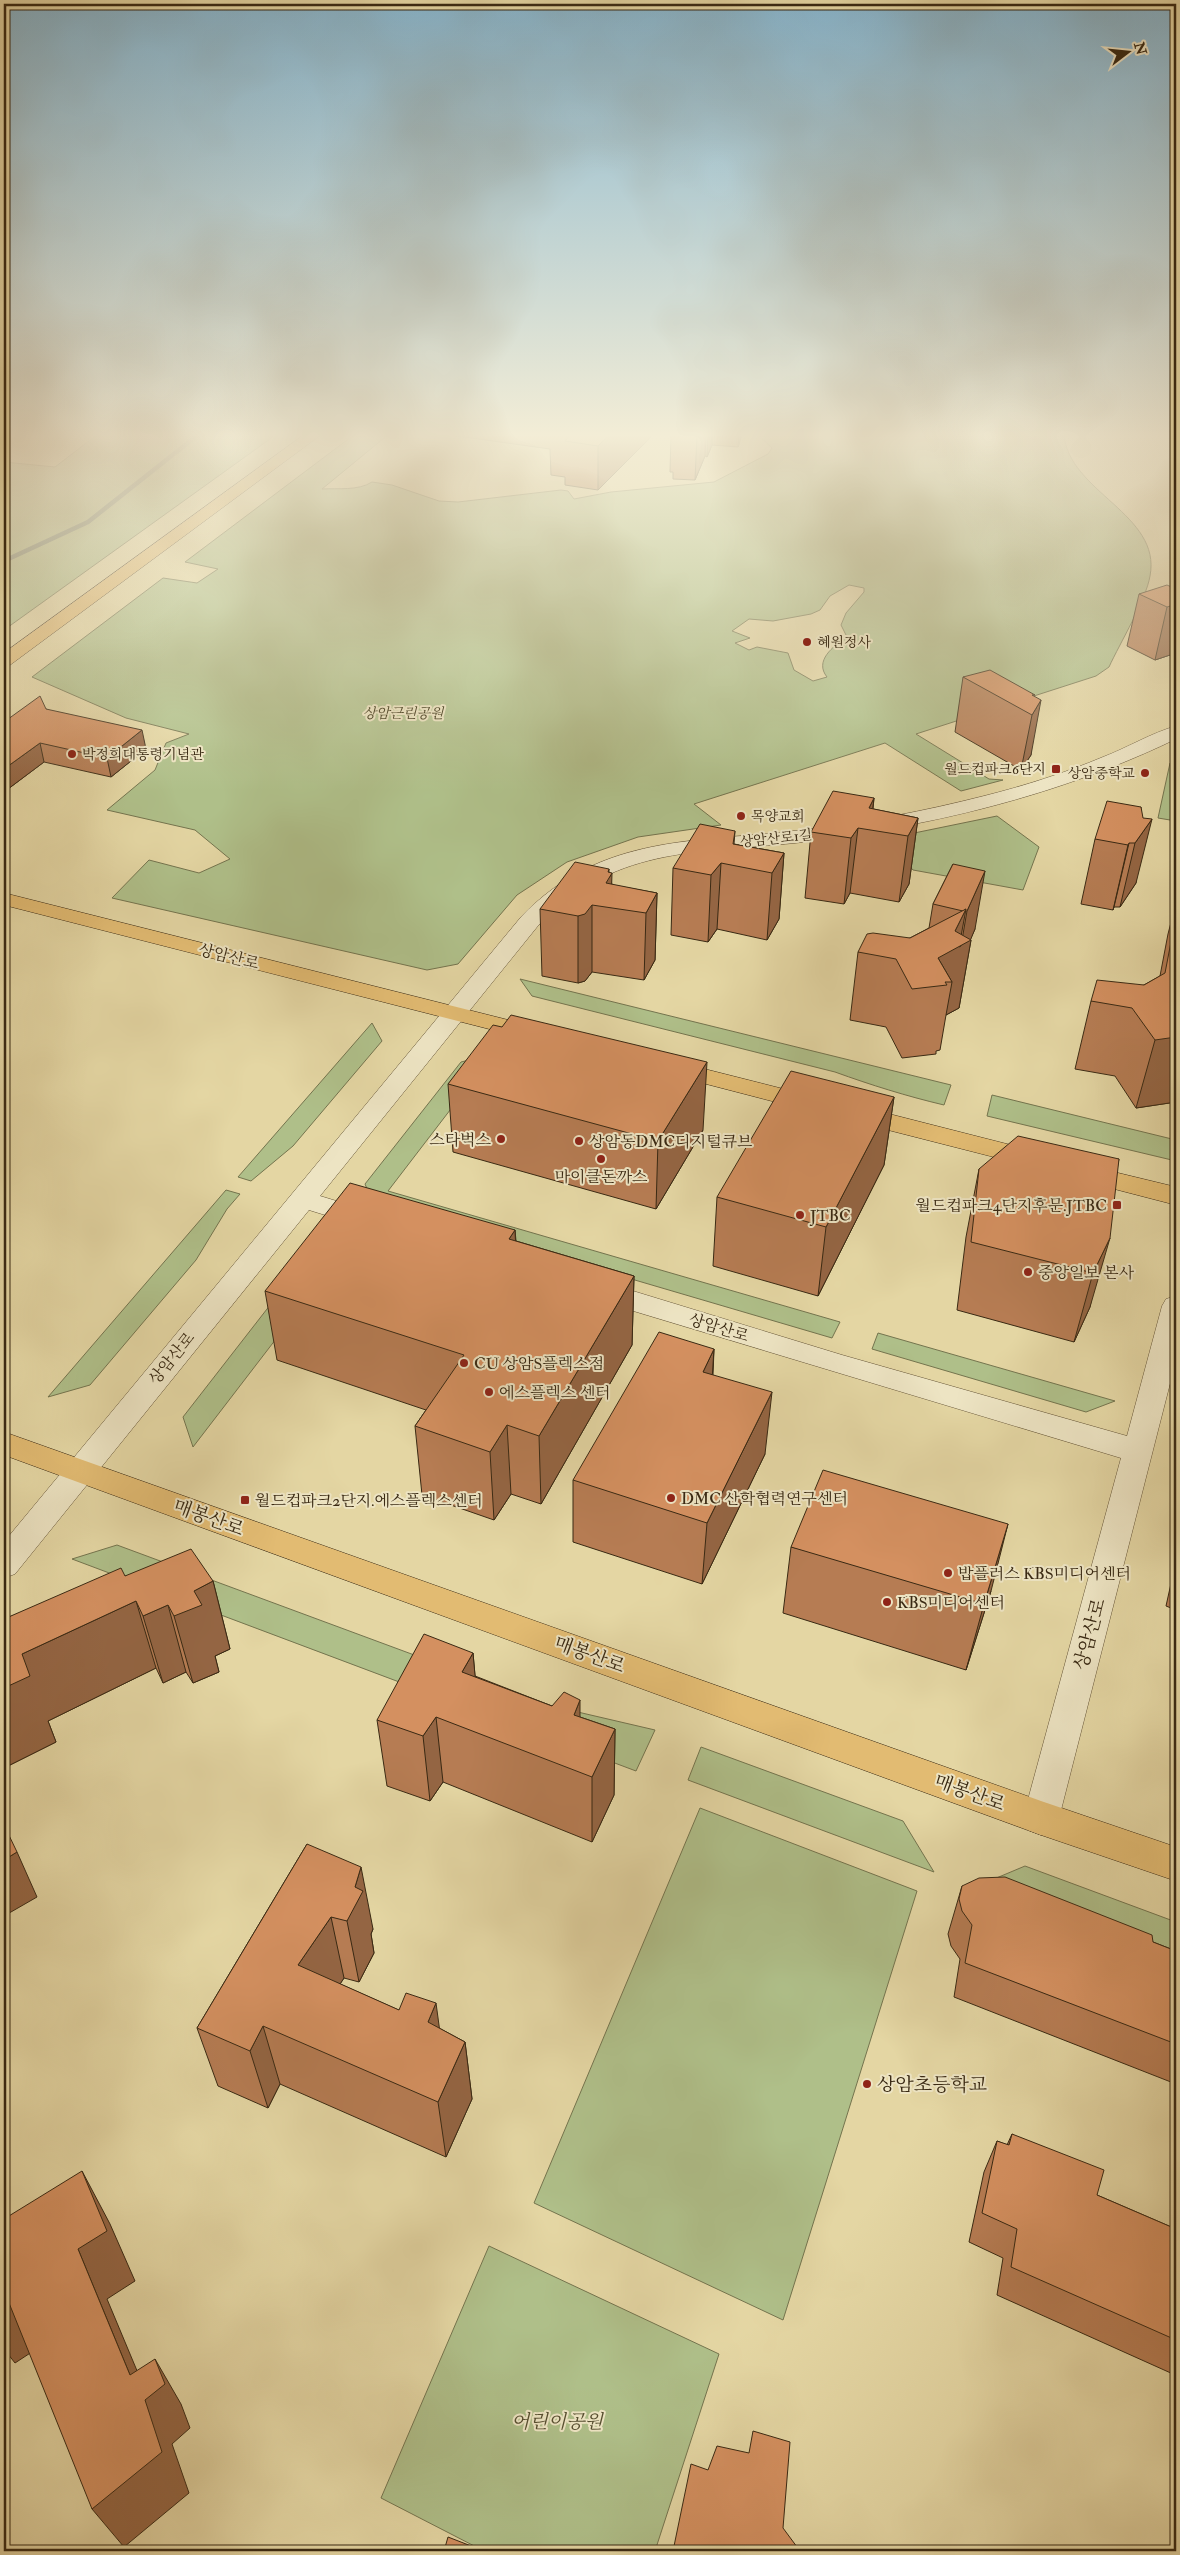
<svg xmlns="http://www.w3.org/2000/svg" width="1180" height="2555" viewBox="0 0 1180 2555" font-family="'IM FELL Double Pica','Noto Serif KR',serif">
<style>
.green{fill:#afbf89;stroke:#74744e;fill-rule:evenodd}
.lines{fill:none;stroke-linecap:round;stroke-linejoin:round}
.stream{stroke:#707f6e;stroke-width:4.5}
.minor-casing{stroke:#645437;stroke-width:1}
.major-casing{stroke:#392913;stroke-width:1}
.minor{fill:#ede4c3;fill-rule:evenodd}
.major{fill:#e2bb72;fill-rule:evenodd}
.wall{fill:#b67c53;stroke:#392913}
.shaded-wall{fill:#946543;stroke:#392913}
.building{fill:#d49060;stroke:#392913}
.poi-dot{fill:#8f2418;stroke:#ede4c3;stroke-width:2}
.labels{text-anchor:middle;stroke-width:4;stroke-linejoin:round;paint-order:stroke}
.far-poi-label{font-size:14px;fill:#392913;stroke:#ede4c3;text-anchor:start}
.far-park-label{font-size:14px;font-style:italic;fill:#564e30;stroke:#ede4c3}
.far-street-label{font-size:14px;fill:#392913;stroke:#ede4c3}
.street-label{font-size:16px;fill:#392913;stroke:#ede4c3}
.poi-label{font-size:16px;fill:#392913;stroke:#ede4c3;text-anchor:start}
.near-street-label{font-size:19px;fill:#392913;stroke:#ede4c3}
.near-poi-label{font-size:19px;fill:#392913;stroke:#ede4c3;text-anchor:start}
.near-park-label{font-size:19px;font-style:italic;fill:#564e30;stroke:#ede4c3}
</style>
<rect width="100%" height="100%" fill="#e4d6a3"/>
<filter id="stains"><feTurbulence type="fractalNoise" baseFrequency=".004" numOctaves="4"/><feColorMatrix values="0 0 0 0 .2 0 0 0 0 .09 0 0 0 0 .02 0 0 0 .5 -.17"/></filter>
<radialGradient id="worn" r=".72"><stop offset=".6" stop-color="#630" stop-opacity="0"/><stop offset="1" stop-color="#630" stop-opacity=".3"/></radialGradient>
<g class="green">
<polygon points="98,434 277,434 4,630 4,462 55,467"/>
<path d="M355 434H389L322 489C338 488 358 491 372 482L392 485 439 501 458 502 561 490 568 491 574 499 611 492 714 482 768 454 772 448 757 434H1064C1068 492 1162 514 1150 576 1146 600 1120 643 1109 667L1096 676 916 734 989 779 1003 780 961 791 885 743 694 804 721 825 638 837 567 862 517 895 458 964 427 970 112 898 149 860 199 873 230 859 195 830 107 810 155 770 166 743 189 734 126 718 32 677 163 578 197 583 218 569 185 562ZM849 585 864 588V592L846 613 841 625 847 637C833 646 814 661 827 677L813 681 794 670 788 653 757 647 749 650 735 643 750 638 732 631 749 619 773 621 811 614 820 610 830 596Z"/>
<polygon points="1176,762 1176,821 1158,818 1170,763"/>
<polygon points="997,816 1039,847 1023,890 913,870 885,839"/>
<path d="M520 979 951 1085 944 1105C906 1096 871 1085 835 1072L532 996Z"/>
<polygon points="372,1023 382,1041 293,1146 251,1181 238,1177"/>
<polygon points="493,1054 388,1191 840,1322 832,1338 373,1203 365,1184 461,1062"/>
<polygon points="992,1095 1176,1140 1176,1161 987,1116"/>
<polygon points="226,1190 240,1194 227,1209 196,1260 90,1385 48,1397"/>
<polygon points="352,1240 193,1447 183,1417 316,1246"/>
<polygon points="878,1333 1115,1401 1086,1412 872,1349"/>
<polygon points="117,1545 552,1706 655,1730 636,1771 72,1559"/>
<polygon points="701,1747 903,1821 934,1872 688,1780"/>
<polygon points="700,1808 917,1891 783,2320 534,2203"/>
<polygon points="1025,1866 1176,1922 1176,1964 975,1887"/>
<polygon points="489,2246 719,2354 655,2551 484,2551 381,2498"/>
</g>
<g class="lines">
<polyline class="stream" points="4,561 88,522 199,434"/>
<g class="minor-casing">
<g id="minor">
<path d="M1176 726V739C1093 779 1005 806 914 824 875 832 835 839 795 843 695 853 611 847 537 927L320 1196 376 1213 380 1219 376 1225 367 1228 309 1210 15 1574 4 1578V1542L521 917C601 833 697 843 802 830 863 823 925 811 984 796 1024 786 1065 773 1103 757 1127 748 1151 733 1176 726Z"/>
<polygon points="597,1280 842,1355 1127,1436 1162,1306 1166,1299 1176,1296 1176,1360 1059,1818 1054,1830 1041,1835 1028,1830 1023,1818 1121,1458 587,1297 583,1290 587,1283"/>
</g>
</g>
<g class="major-casing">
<g id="major">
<polygon points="305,434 322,434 10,665 4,666 4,653"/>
<polygon points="4,893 548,1030 552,1035 548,1040 540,1042 4,905"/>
<polygon points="669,1060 823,1099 826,1104 823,1109 814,1112 660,1072 657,1067 660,1062"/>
<polygon points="854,1105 1046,1154 1050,1160 1046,1166 1037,1168 845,1119 842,1113 845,1107"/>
<polygon points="1081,1164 1176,1187 1176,1205 1072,1178 1068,1172 1072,1166"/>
<polygon points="4,1432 1041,1801 1176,1847 1176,1881 1041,1835 4,1455"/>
</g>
</g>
<use href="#minor" class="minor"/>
<use href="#major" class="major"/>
</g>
<g class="wall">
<polygon points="443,434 654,434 598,490 565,485 565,477 551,475 550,449"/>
<polygon points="671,434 742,434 738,447 712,445 707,457 705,456 695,480 673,479 673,472 670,472"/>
<polygon points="1176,589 1176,653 1155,660 1127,646 1139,594"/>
<polygon points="963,677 1034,697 1031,755 1021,770 955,732"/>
<polygon points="46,709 146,749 111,777 44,762 4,792"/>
<polygon points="874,798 873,809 918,818 909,884 899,902 850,893 844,904 805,898 811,832"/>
<polygon points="1141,807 1136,883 1120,907 1114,907 1113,910 1081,904 1095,839"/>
<polygon points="735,831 734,844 784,853 779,919 767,940 717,929 708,942 671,935 673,868"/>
<polygon points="953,864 975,929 970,940 971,940 959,1008 946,1015 940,1050 936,1051 936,1054 902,1058 886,1027 850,1020 858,952 910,938 929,928 933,904"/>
<polygon points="609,872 612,885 657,893 655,960 644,980 592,972 585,981 578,983 542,976 540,909"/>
<polygon points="1176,903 1176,1102 1136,1108 1115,1076 1075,1069 1091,1001 1144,985 1160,976 1168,934"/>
<polygon points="502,1027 703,1130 656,1209 453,1152 448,1084"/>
<polygon points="894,1097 884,1165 818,1296 713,1266 717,1197"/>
<polygon points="1119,1159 1090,1307 1074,1342 957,1310 966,1237 979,1169"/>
<polygon points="515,1230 516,1241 634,1276 632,1345 541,1504 511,1494 494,1520 422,1495 415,1426 426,1410 277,1360 265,1291"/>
<polygon points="714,1349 713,1375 765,1454 702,1584 573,1542 573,1480"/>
<polygon points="791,1547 991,1591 966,1670 783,1613"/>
<polygon points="1176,1561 1176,1610 1166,1606"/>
<polygon points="125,1576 213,1581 230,1649 215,1656 219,1672 193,1683 186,1672 163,1683 156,1668 48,1721 56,1742 4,1768 4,1618 4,1619"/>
<polygon points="473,1653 475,1676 580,1717 615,1729 614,1795 592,1842 443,1782 430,1801 387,1786 377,1720"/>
<polygon points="307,1844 373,1929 371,1934 374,1953 359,1982 344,1978 340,1984 439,2028 465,2042 472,2099 446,2157 280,2084 268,2108 218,2086 197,2028"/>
<polygon points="962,1886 1153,1942 1176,1951 1176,2084 954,1997 960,1959 951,1946 948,1934"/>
<polygon points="1012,2134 1097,2195 1176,2229 1176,2370 1173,2374 997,2295 1003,2258 969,2242 984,2172 997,2141 1007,2145"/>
</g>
<g class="shaded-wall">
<polygon points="610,434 654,434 598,490 598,446"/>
<polygon points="697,434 706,434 705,456 695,480"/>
<polygon points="708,434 712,434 712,445 707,457"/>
<polygon points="739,434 742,434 738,447"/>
<polygon points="1176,604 1176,653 1155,660 1167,607"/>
<polygon points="1041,700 1031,755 1021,770 1032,715"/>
<polygon points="142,730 146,749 111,777 107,758"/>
<polygon points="40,743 44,762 4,792 4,769"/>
<polygon points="874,798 870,830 869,808"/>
<polygon points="918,818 909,884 899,902 908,836"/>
<polygon points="1152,819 1136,883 1120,907 1135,843"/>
<polygon points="858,828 850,893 844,904 851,838"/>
<polygon points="1129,843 1114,907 1113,910 1128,845"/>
<polygon points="784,853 779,919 767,940 772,873"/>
<polygon points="721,863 717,929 708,942 711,875"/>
<polygon points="609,869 609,878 612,873 611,908 606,883 608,872"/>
<polygon points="985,871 975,929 970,941 971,940 959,1008 946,1015 952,982 938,958 955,931 966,909 959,947 961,946 967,911"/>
<polygon points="657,893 655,960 644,980 646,913"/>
<polygon points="592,905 592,972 585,981 578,983 578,916"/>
<polygon points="1176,1004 1176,1102 1136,1108 1155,1040 1175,1005"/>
<polygon points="707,1062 703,1130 656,1209 658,1141"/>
<polygon points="894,1097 884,1165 818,1296 826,1227"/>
<polygon points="515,1230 518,1298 509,1239"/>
<polygon points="1110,1238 1090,1307 1074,1342 1093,1273"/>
<polygon points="634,1276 632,1345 541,1504 539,1436"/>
<polygon points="714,1349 710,1411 703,1372"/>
<polygon points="772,1392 765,1454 702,1584 707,1523"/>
<polygon points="507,1425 511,1494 494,1520 490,1452"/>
<polygon points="1008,1524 991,1591 966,1670 984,1604"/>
<polygon points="213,1581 230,1649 215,1656 219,1672 193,1683 174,1616 194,1591"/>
<polygon points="136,1601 156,1668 48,1721 56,1742 4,1768 4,1688 22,1654"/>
<polygon points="168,1605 186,1672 163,1683 143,1616"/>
<polygon points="473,1653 479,1719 462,1672"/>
<polygon points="580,1700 580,1765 574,1715"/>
<polygon points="436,1717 443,1782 430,1801 423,1736"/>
<polygon points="615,1729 614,1795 592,1842 592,1777"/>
<polygon points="17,1852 37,1897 4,1916 4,1860"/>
<polygon points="361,1867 373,1929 371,1934 374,1953 359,1982 347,1921 355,1887"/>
<polygon points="331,1917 344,1978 313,2025 298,1965"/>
<polygon points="436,2003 444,2062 428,2022"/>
<polygon points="263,2026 280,2084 268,2108 250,2051"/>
<polygon points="465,2042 472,2099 446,2157 438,2102"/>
<polygon points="82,2171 110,2224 135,2281 107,2299 148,2397 155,2359 181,2404 190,2428 172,2444 189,2493 124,2547 92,2509 145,2400 130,2375 78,2249"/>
<polygon points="7,2298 41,2346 15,2363 4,2349 4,2300"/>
</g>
<g class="building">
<polygon points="571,434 610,434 598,446 565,441"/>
<polygon points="1167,585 1176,589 1176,604 1167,607 1139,594"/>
<polygon points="990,670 1035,695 1032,695 1041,700 1032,715 963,677"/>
<polygon points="40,696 46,709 142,730 107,758 40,743 4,769 4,722"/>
<polygon points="833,791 874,798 869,808 918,818 908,836 858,828 851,838 811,832"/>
<polygon points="1107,801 1141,807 1143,818 1152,819 1135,843 1129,843 1128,845 1095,839"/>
<polygon points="700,824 735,831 733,844 784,853 772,873 721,863 711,875 673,868"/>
<polygon points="575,862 609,869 608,872 612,873 606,883 657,893 646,913 592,905 585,914 578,916 540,909"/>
<polygon points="953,864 985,871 967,911 965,911 966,909 963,911 933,904"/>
<polygon points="966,909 955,931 971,940 938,958 952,982 945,982 947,985 912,989 896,959 858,952 867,934 873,933 910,938"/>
<polygon points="1176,916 1176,1004 1175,1005 1176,1008 1176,1037 1155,1040 1132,1008 1091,1001 1097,980 1144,985 1165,973"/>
<polygon points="511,1015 707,1062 658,1141 448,1084 493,1025 502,1027"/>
<polygon points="791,1071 894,1097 826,1227 717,1197"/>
<polygon points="1018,1136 1119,1159 1110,1238 1093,1273 971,1242 979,1169"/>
<polygon points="350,1183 515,1230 509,1239 634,1276 539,1436 507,1425 490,1452 415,1426 464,1355 265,1291"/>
<polygon points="659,1332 714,1349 703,1372 772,1392 707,1523 573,1480"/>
<polygon points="823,1470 1008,1524 984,1604 791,1547"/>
<polygon points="191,1549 213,1581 194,1591 202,1605 174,1616 168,1605 143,1616 136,1601 22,1654 30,1676 4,1688 4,1618 4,1619 121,1568 125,1576"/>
<polygon points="1176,1575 1176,1586 1174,1585"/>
<polygon points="424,1634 473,1653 462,1672 552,1706 564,1692 580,1700 574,1715 615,1729 592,1777 436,1717 423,1736 377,1720"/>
<polygon points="4,1825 17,1852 4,1860"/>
<polygon points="307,1844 361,1867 355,1887 363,1891 347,1921 331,1917 298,1965 399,2010 406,1993 436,2003 428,2022 465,2042 438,2102 263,2026 250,2051 197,2028"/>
<polygon points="1005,1877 1152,1935 1153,1942 1176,1951 1176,2044 965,1963 972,1925 962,1911 959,1899 962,1886 979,1878"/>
<polygon points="1012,2134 1104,2170 1097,2195 1176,2229 1176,2340 1011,2267 1017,2229 982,2213 997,2141 1009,2145"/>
<polygon points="82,2171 107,2231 78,2249 130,2375 155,2359 165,2384 145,2400 162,2452 92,2509 7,2298 4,2300 4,2219"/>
<polygon points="753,2431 790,2442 783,2528 800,2551 673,2551 691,2464 708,2470 717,2446 749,2453"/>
<polygon points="448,2537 484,2551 444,2551"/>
</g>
<linearGradient id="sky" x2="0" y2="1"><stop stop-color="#87b6cf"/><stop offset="0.55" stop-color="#f3edd6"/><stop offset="1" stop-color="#f3edd6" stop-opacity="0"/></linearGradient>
<rect width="1180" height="792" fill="url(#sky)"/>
<g class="poi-dot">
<circle cx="807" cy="642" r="5"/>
<circle cx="72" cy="754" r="5"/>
<rect x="1051" y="764" width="10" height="10" rx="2.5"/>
<circle cx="1145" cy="773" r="5"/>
<circle cx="741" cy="816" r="5"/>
<circle cx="501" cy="1139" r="5"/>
<circle cx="579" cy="1141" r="5"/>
<circle cx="601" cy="1159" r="5"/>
<rect x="1112" y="1200" width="10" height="10" rx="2.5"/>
<circle cx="800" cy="1215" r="5"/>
<circle cx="1028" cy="1272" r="5"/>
<circle cx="464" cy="1363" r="5"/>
<circle cx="489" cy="1392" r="5"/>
<circle cx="671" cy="1498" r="5"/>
<rect x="240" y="1495" width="10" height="10" rx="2.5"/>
<circle cx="948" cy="1573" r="5"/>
<circle cx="887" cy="1602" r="5"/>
<circle cx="867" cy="2084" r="5"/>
</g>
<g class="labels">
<g class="far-poi-label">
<text x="817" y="647">혜원정사</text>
<text x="82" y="759">박정희대통령기념관</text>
<text x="1046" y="774" text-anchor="end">월드컵파크6단지</text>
<text x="1135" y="778" text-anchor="end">상암중학교</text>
<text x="751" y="821">목양교회</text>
</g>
<g class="far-park-label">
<text x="403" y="718">상암근린공원</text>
</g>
<g class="far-street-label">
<text transform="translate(776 838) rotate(-6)" y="5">상암산로1길</text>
</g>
<g class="street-label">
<text transform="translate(229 956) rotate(14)" y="6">상암산로</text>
<text transform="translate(719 1327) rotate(17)" y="6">상암산로</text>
<text transform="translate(171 1358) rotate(-51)" y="6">상암산로</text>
</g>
<g class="poi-label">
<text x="491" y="1145" text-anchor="end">스타벅스</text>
<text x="589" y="1147">상암동DMC디지털큐브</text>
<text x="601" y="1182" text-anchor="middle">마이클돈까스</text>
<text x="1107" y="1211" text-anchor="end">월드컵파크4단지후문.JTBC</text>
<text x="810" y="1221">JTBC</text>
<text x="1038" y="1278">중앙일보 본사</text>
<text x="474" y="1369">CU 상암S플렉스점</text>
<text x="499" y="1398">에스플렉스 센터</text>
<text x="681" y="1504">DMC 산학협력연구센터</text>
<text x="255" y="1506">월드컵파크2단지.에스플렉스센터</text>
<text x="958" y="1579">밥플러스 KBS미디어센터</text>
<text x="897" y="1608">KBS미디어센터</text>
</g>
<g class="near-street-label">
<text transform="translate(209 1517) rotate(20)" y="7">매봉산로</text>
<text transform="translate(1089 1634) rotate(-75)" y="7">상암산로</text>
<text transform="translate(590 1654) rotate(20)" y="7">매봉산로</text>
<text transform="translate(970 1792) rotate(20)" y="7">매봉산로</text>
</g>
<g class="near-poi-label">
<text x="877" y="2091">상암초등학교</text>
</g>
<g class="near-park-label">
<text x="557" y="2428">어린이공원</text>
</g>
</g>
<rect width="1180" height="2555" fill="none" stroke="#e4d6a3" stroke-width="20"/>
<rect x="5" y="5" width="1170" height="2545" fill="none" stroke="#392913" stroke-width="2.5"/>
<rect x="10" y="10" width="1160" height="2535" fill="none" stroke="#392913"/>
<g transform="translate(1128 52) rotate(74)" stroke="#ede4c3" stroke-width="4" paint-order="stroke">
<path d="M0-4L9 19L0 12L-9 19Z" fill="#392913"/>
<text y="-8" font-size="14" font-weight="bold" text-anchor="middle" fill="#392913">N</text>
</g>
<rect width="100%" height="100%" filter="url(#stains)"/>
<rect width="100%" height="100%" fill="url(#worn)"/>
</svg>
